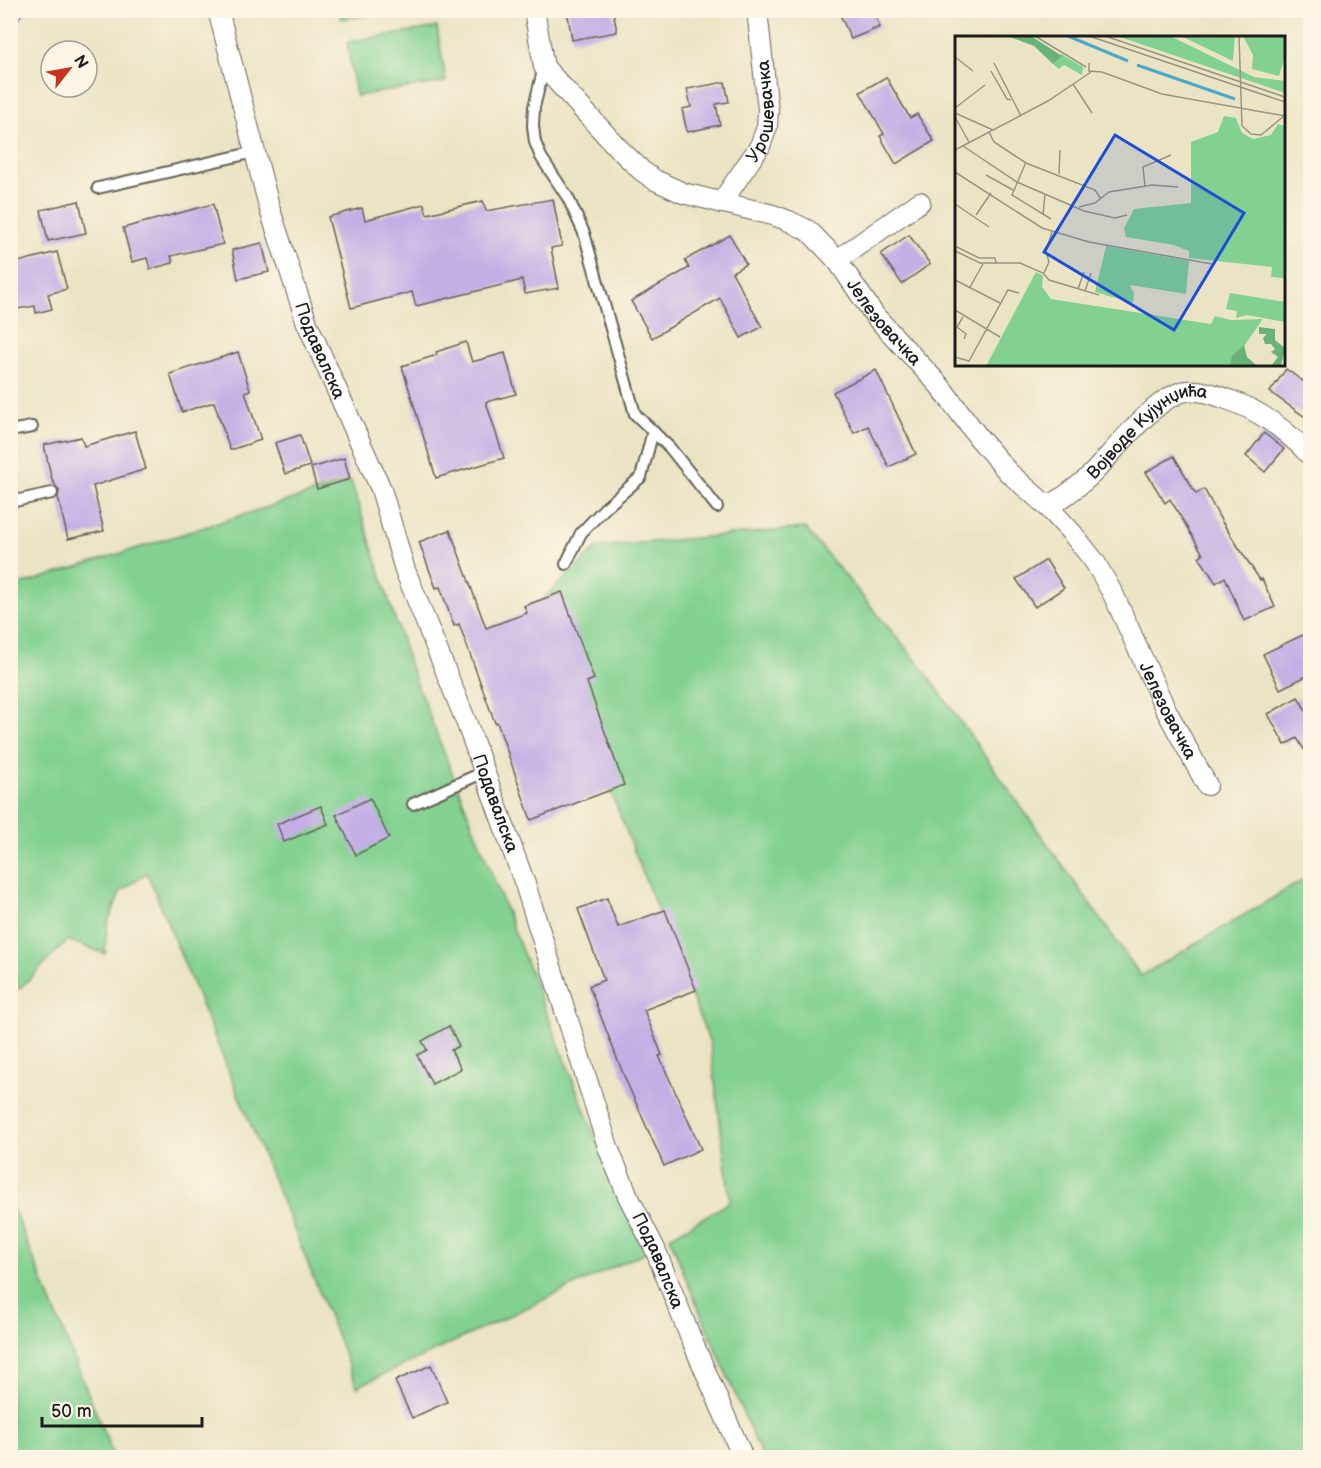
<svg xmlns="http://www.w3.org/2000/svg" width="1321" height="1468" viewBox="0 0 1321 1468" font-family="'Balsamiq Sans',sans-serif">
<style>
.green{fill:#82d190;stroke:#4f7656;stroke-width:1.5}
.building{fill:#c2afe5}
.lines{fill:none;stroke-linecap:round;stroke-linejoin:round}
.service-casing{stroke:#646257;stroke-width:14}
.minor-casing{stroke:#646257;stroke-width:22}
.service{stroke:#fff;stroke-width:10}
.minor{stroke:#fff;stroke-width:20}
.labels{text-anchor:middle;stroke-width:4.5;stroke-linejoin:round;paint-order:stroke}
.street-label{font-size:18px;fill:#1c1c1c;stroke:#fcf5e5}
.inset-river{fill:none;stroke:#49a9c8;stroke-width:3}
.inset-road{fill:none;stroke:#989481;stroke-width:1.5}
.view{fill:#1d4ed8;fill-opacity:0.15;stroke:#1d4ed8;stroke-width:3}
.inset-edge{fill:none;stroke:#1c1c1c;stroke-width:3}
</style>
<rect width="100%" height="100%" fill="#fcf5e5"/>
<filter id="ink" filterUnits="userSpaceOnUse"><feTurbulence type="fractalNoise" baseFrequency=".0167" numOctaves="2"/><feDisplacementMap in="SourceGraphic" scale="12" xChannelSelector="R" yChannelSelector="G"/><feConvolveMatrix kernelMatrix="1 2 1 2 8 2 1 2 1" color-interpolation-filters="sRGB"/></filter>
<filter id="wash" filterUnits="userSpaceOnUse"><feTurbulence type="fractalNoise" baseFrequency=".008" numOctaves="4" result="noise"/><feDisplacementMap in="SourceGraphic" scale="24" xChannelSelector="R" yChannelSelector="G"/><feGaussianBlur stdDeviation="1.35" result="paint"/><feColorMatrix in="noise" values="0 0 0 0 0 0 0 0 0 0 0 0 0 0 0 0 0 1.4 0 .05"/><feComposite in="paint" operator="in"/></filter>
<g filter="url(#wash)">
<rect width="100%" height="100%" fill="#ebe4c4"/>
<g class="green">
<polygon points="339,11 339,10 397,11 341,19"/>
<polygon points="437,27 446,82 356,96 347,42"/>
<polygon points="351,481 410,666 609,1172 646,1252 357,1387 302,1249 147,873 120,892 107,925 105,954 68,940 19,989 10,960 10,588"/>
<polygon points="805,528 921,666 1141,976 1310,876 1310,1457 762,1457 686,1279 670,1237 730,1202 710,1043 537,605 598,547"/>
<polygon points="11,1203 114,1457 11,1457"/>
</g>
<g id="blocks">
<g class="building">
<polygon points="567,10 613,10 617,32 572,40"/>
<polygon points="838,10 873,10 880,27 851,39"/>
<polygon points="886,77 910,118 917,114 934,141 896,164 880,136 884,134 860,92"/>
<polygon points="725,82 729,102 716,104 720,125 687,132 682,109 691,107 687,89"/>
<polygon points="553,199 562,246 551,248 559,288 525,294 522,280 416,306 412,292 351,308 328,217 362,208 365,220 424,204 427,214 483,201 486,211"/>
<polygon points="79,201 86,233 48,241 41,210"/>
<polygon points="213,204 223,244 171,256 173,263 150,269 147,258 132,262 123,228"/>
<polygon points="730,235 746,264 732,272 762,327 741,338 720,298 652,338 631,301 689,268 685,260"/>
<polygon points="909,235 930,264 902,284 881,254"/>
<polygon points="262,243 269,272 238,279 232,250"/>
<polygon points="57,252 67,289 48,294 52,309 36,313 35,306 10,310 10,264"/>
<polygon points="466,342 472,362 505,353 516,394 486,402 504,458 436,478 402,366 437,355 436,352"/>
<polygon points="238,352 250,390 245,392 261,440 230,450 214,402 182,412 170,374"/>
<polygon points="1286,369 1311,387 1311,421 1270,392"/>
<polygon points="876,370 916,454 889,467 868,426 854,433 833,392"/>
<polygon points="135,431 146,469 93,486 104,531 68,539 58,497 59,491 52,480 44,445 81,437 84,446"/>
<polygon points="1264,433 1284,449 1265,472 1246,456"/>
<polygon points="300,435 310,466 285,474 275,443"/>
<polygon points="1174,456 1196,494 1204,489 1222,522 1260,580 1262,579 1275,607 1244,621 1225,577 1216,583 1199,557 1203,554 1170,499 1165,503 1146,472"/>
<polygon points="344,458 350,479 317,489 311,468"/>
<polygon points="450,530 486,628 527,613 524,606 562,592 594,679 587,682 624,785 531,820 497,722 495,723 459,624 454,626 440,587 436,588 419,542"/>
<polygon points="1046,560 1064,588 1035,607 1016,579"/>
<polygon points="1311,631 1311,674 1280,689 1263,654"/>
<polygon points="1298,697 1311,719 1311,761 1297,738 1285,745 1268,714"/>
<polygon points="370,798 389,838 356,855 336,815"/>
<polygon points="321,806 328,824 284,842 277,824"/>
<polygon points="607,898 618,927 665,910 696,990 644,1010 662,1055 659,1056 701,1149 664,1166 624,1076 589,986 604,980 578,909"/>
<polygon points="449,1026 459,1046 451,1050 461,1069 432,1084 417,1055 427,1050 422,1041"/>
<polygon points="431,1365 447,1402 412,1418 395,1381"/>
</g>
</g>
</g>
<g filter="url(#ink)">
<use href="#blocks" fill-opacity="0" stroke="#646257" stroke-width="1.5"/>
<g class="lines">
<g class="service-casing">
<g id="service">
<polyline points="544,67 534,107 533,126 535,142 541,157 568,198 584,233 635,414 670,448 717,507"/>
<polyline points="98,188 255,152"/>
<polyline points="10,431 32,427"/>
<polyline points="10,502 52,493"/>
<polyline points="566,564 581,533 605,508 641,477 653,431"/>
<polyline points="413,804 484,772"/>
</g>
</g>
<g class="minor-casing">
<g id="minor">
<path id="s1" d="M218 10 270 210 307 323 381 489 405 570 467 724 525 884 609 1150 628 1196 655 1249 690 1336 741 1453"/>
<path id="s2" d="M534 10 544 67 618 148 642 171 655 180 683 193 773 215 789 221 809 231 837 260 875 316 939 385 979 438 1008 472 1048 507 1072 533 1095 562 1114 596 1165 708 1207 785"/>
<polyline points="10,11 12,10"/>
<path id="s3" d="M721 203 760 146 767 127 768 110 757 10"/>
<polyline points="837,260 920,202"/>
<path id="s4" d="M1048 507C1064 497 1078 487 1092 474 1113 453 1157 394 1187 391 1202 389 1218 396 1232 401 1262 412 1288 432 1310 455"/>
</g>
</g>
<use href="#service" class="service"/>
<use href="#minor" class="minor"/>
</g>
</g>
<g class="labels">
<g class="street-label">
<text dy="6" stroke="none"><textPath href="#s3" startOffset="104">Урошевачка</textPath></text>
<text dy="6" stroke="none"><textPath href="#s2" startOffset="498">Јелезовачка</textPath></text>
<text dy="6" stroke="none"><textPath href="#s1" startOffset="356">Подавалска</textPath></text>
<text dy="6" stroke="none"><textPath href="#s4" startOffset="128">Војводе Кујунџића</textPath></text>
<text dy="6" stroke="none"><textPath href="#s2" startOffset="984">Јелезовачка</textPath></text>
<text dy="6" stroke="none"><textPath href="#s1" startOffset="842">Подавалска</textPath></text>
<text dy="6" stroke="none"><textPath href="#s1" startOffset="1328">Подавалска</textPath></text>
</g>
</g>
<g transform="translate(955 36)">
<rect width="330" height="330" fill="#ebe4c4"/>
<path d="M162 0H215L299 41 330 45V57ZM226 0H280L278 25ZM288 0H330V21L324 40 297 33 298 19ZM106 18 128 31 127 39 109 29 104 33 98 28ZM269 80 281 82 287 97 298 103 316 99 323 88 330 90V242L316 241 317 231 234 222V215L219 209 171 201 169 192 179 173 236 167V106L263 96ZM151 210 234 225 231 258 175 249 179 257 178 267 140 256ZM81 236 88 240 87 251 96 263 256 288 260 280 276 284 308 283 275 330H31ZM275 257 330 266V286L292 279 281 282 282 275 271 273Z" fill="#82d190"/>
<path d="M52 0H76L107 20 98 28 79 10ZM304 291 320 293V304L330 312 326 330H316L323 321 316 316 320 313 316 308H310L308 302 312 298H304ZM289 309 292 321 302 330H275L277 320Z" fill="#69b37a"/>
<path class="inset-river" d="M113 0 173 25M182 29 280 63"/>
<path class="inset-road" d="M80 0 131 31M134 0 330 66M150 0 330 61M284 0 287 90 296 98 306 99 329 80M0 21 18 35M39 27 66 80M134 27V35L147 36 207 58 330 80M36 35 52 63 56 64M118 48 137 77M0 72 30 49M0 77 38 94M0 81 14 106M34 96 39 106 71 127 140 154 146 163M8 110 62 146 129 175 160 182 172 179M0 114 93 65 136 36M71 126 57 159 96 183M0 136 87 192 134 206 257 228M104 138 105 114M31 139 58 154M190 150 188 131 216 119M0 168 34 191M124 171 140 167 154 156 197 149 223 151M21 179 36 157M88 179 90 158M0 210 24 222H40L41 227M0 215 25 227H65L88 237 94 244 144 259M89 237 94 226 91 215 97 196M0 244 45 267M15 251 28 228M123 253 129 236M130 255 136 237M0 274 45 301M8 281 2 291 11 298 9 303M0 321 14 325 53 254 64 257"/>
<path class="view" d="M160 99 289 177 219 294 89 216Z"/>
<rect width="330" height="330" class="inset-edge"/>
</g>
<rect width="1321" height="1468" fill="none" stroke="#fcf5e5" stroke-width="36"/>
<g transform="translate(69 69) rotate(59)"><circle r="28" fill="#fcf5e5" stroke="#a29e95" stroke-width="1.5"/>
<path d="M0-4.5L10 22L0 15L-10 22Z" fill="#c8321e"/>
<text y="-9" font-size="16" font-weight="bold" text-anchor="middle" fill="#1c1c1c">N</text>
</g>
<path d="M42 1417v9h160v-9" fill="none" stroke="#1c1c1c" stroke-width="3"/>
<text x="51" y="1417" font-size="18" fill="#1c1c1c" stroke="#fcf5e5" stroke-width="4.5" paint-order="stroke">50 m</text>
</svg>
